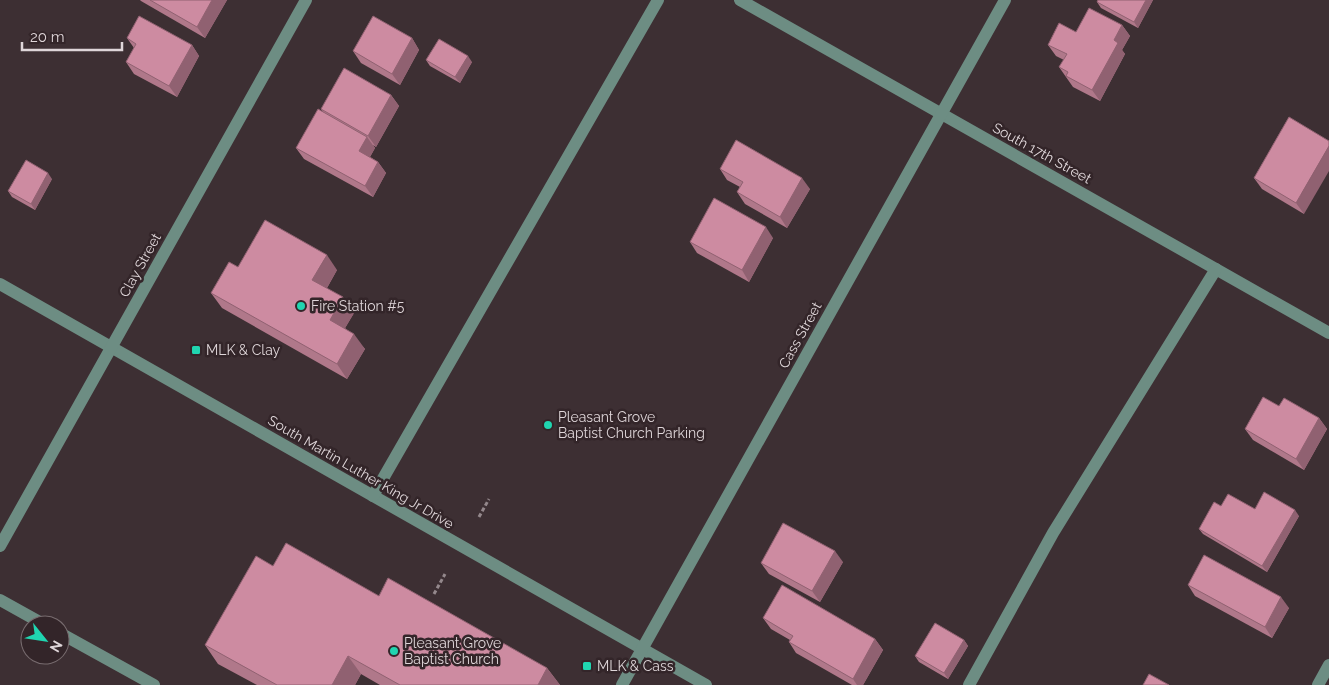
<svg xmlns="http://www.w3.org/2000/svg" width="1329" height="685" viewBox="0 0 1329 685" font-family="Raleway,sans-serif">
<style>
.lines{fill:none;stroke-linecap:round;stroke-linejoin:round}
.path{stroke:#94888c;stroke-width:3;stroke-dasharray:4 2.5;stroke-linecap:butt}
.minor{stroke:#6d8d83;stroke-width:12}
.wall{fill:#b0788a}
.shaded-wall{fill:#906171}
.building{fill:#cd8ba1;stroke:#906171}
.poi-dot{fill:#20d5b0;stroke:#332529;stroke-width:2}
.labels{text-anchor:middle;stroke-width:5;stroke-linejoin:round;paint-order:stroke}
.street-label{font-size:14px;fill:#dfd6d9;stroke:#332529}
.poi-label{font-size:14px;fill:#dfd6d9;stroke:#332529;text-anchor:start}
</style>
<rect width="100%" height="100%" fill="#3d2f33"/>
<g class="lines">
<g class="path">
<polyline points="479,517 489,499"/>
<polyline points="434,594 445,574"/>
</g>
<g class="minor">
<polyline points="740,0 1329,333"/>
<polyline points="0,284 706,685"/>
<polyline points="373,496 658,0"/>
<polyline points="0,546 306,0"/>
<polyline points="0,600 45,625"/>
<polyline points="60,633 154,685"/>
<polyline points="622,685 1005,0"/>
<polyline points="969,685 1053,533 1216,269"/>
<polyline points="1318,685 1329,665"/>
</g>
</g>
<g class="wall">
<polygon points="140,0 227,0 205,38 141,1"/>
<polygon points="1098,0 1153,0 1138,28 1101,8 1097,2"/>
<polygon points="1122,25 1130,36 1122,50 1125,54 1100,101 1073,87 1059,67 1064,60 1056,56 1048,45 1076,32"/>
<polygon points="127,38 192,45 199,56 177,97 134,74 126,62 134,48"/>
<polygon points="412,38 419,50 400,85 361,63 353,51"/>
<polygon points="426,60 472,62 460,83 430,66"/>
<polygon points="391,95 399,106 376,147 373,145 375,148 370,157 378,162 386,173 373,197 304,159 296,148 324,113 321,109"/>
<polygon points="1289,117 1304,214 1262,189 1254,178"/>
<polygon points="720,169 810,189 787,228 745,204 737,192 740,187 727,180"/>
<polygon points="52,179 35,210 12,197 8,191"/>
<polygon points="773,238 749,282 697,253 690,242"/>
<polygon points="238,267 337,270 327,288 354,313 345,328 365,349 347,379 222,308 211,293"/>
<polygon points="1279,406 1319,418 1327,429 1304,470 1253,440 1245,429"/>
<polygon points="1221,506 1255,509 1299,516 1267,572 1203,534 1199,529"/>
<polygon points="843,562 820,602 769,574 761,563"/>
<polygon points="273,566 379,596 547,668 560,685 380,685 361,674 355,685 257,685 218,664 205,645"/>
<polygon points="1188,585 1289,608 1272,638 1195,596"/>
<polygon points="763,618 875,639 883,650 863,685 852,685 796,653 789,642 790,640 771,629"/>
<polygon points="964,640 968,646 948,679 919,662 915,656"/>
</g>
<g class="shaded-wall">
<polygon points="212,0 227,0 205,38 197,27"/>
<polygon points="1146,0 1153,0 1138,28 1134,22"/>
<polygon points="1122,25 1130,36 1122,50 1125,54 1100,101 1092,90 1114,40"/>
<polygon points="412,38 419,50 400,85 392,74"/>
<polygon points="192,45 199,56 177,97 169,86"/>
<polygon points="468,56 472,62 460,83 455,77"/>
<polygon points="391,95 399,106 376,147 368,136"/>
<polygon points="367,137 375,148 367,162 359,151"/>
<polygon points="1329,146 1329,171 1304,214 1296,203"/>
<polygon points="378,162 386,173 373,197 365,186"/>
<polygon points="48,173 52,179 35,210 31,204"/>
<polygon points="802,178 810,189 787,228 780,217"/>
<polygon points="766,227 773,238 749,282 742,270"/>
<polygon points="327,255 337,270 323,295 312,280"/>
<polygon points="343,297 354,313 341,335 330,320"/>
<polygon points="354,334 365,349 347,379 337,364"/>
<polygon points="1319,418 1327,429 1304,470 1296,459"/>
<polygon points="1295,510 1299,516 1267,572 1262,566"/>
<polygon points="835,551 843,562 820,602 812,591"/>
<polygon points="1281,597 1289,608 1272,638 1265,627"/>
<polygon points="875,639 883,650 863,685 857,685 853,679"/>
<polygon points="964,640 968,646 948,679 944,673"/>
<polygon points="348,656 361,674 355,685 332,685"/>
<polygon points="547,668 560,685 538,685"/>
</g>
<g class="building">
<polygon points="150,0 212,0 197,27"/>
<polygon points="1098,0 1146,0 1134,22 1097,2"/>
<polygon points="1089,8 1122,25 1114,40 1118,43 1092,90 1066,76 1068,72 1059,67 1067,54 1048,45 1059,23 1076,32"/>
<polygon points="139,16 192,45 169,86 126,62 136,44 127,38"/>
<polygon points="373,16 412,38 392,74 353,51"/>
<polygon points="439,39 468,56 455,77 426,60"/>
<polygon points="344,68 391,95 368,136 321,109"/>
<polygon points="318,109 367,137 359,151 378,162 365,186 296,148"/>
<polygon points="1289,117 1329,141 1329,146 1296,203 1254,178"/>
<polygon points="736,140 802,178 780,217 737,192 743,182 720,169"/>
<polygon points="26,160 48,173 31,204 8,191"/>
<polygon points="714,198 766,227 742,270 690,242"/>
<polygon points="265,220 327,255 312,280 343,297 330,320 354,334 337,364 211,293 229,262 238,267"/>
<polygon points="1263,397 1279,406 1284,398 1319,418 1296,459 1245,429"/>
<polygon points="1264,492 1295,510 1262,566 1199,529 1214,502 1221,506 1228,494 1255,509"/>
<polygon points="783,523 835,551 812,591 761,563"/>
<polygon points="286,543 379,596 388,578 547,668 538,685 400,685 348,656 332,685 277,685 205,645 256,556 273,566"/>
<polygon points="1204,555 1281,597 1265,627 1188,585"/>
<polygon points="782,585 875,639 853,679 789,642 793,636 763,618"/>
<polygon points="935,623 964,640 944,673 915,656"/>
<polygon points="1149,674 1169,685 1143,685"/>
</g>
<g class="poi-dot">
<circle cx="301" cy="306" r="5"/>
<rect x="191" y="345" width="10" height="10" rx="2.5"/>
<circle cx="548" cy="425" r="5"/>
<circle cx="394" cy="651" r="5"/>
<rect x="582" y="661" width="10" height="10" rx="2.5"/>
</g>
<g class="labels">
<g class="street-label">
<text transform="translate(1042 153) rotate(29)" y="5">South 17th Street</text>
<text transform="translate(140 265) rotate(-61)" y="5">Clay Street</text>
<text transform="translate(800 335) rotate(-61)" y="5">Cass Street</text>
<text transform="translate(361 472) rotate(30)" y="5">South Martin Luther King Jr Drive</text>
</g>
<g class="poi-label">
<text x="311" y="311">Fire Station #5</text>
<text x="206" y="355">MLK &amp; Clay</text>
<text x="558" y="422">Pleasant Grove<tspan x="558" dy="16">Baptist Church Parking</tspan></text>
<text x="404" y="648">Pleasant Grove<tspan x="404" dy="16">Baptist Church</tspan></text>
<text x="597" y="671">MLK &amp; Cass</text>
</g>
</g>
<g transform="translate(45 640) rotate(120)"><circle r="24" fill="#332529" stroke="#786c6f"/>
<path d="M0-4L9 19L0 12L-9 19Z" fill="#20d5b0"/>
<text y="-8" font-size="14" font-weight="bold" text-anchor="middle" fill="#dfd6d9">N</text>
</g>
<path d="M22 42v8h100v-8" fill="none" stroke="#dfd6d9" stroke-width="2.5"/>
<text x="30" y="42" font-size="15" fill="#dfd6d9" stroke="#332529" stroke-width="4" paint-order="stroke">20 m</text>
</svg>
